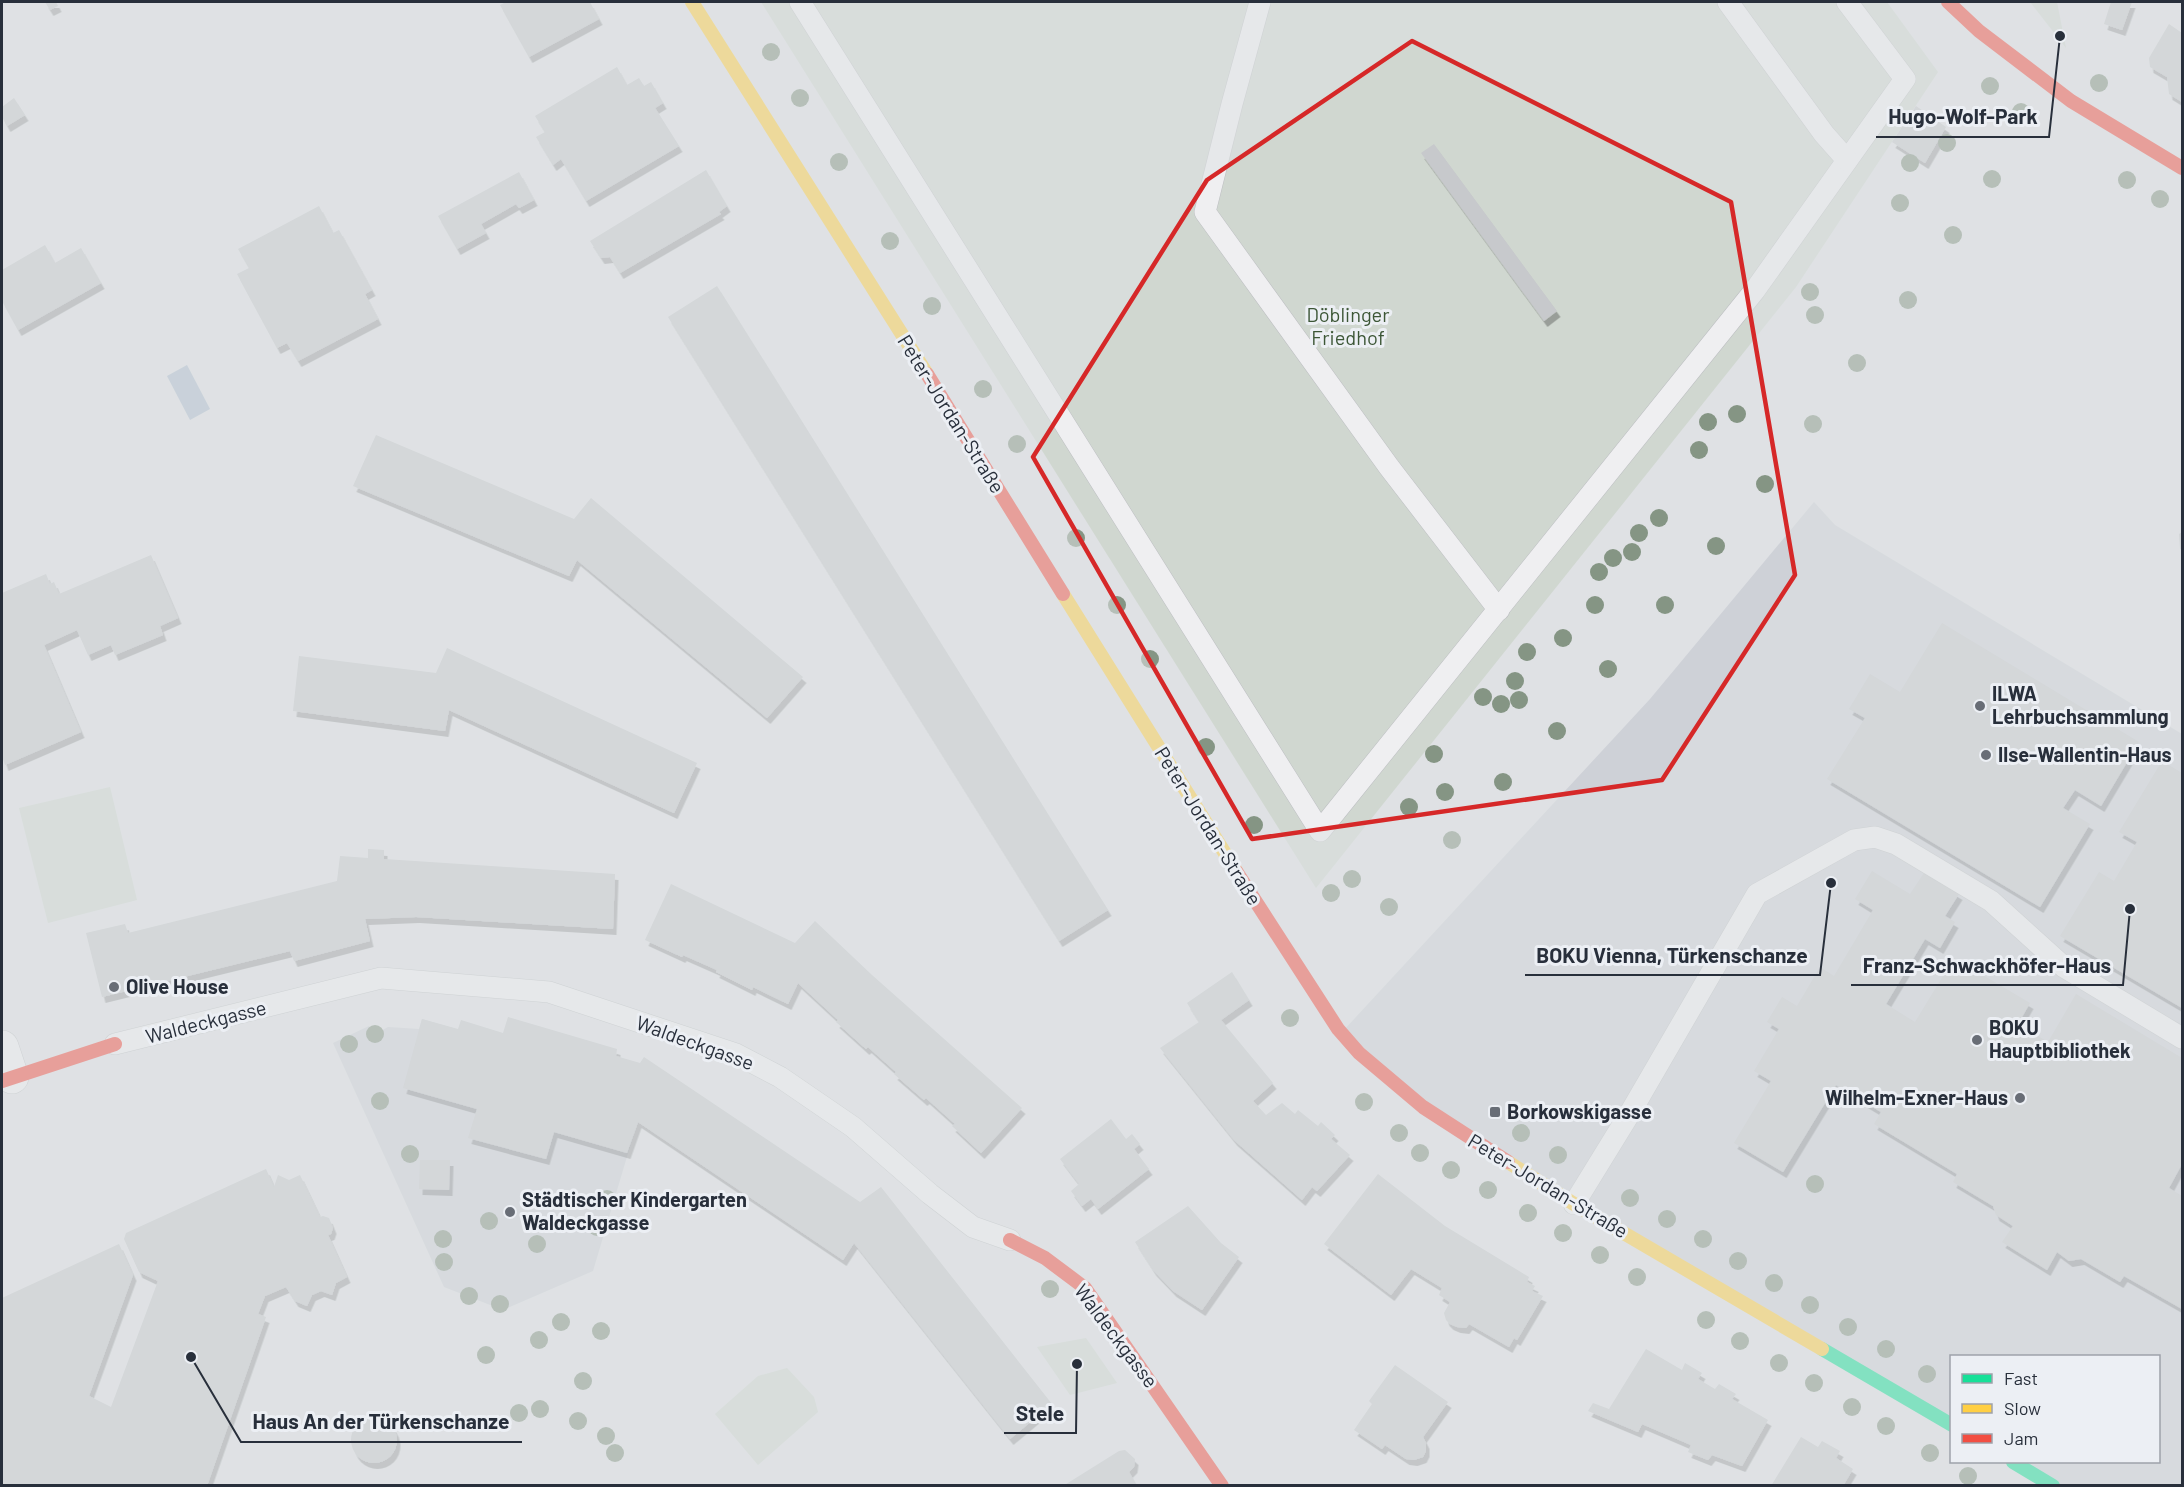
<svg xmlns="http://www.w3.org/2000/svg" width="2184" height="1487" viewBox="0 0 2184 1487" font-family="Barlow,sans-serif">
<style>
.built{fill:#ced1d7}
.green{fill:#d0d7d0}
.water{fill:#afbdce}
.building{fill:#c7c9cc;filter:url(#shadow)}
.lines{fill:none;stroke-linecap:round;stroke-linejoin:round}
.lane-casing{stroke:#bdbfc2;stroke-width:22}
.street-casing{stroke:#bdbfc2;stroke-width:34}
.lane{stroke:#efeff1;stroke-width:21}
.street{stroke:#efeff1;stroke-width:33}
.fast{stroke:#16e098;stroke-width:14}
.slow{stroke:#ffcf43;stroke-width:14}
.jam{stroke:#f24e42;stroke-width:14}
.tree{fill:#859584}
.marked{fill:none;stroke:#d62828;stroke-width:4.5;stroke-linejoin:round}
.poi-dot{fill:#686d76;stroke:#eceff4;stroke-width:2}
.labels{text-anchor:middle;stroke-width:6;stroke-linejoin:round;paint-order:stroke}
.park-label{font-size:20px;fill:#3c5636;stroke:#eceff4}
.street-label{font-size:20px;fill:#282f3b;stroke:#eceff4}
.poi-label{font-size:20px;font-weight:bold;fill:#282f3b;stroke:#eceff4;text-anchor:start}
.leader{fill:none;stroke:#282f3b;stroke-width:2}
.callout-dot{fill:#282f3b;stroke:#eceff4;stroke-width:2}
.callout-label{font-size:21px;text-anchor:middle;font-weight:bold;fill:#282f3b;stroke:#eceff4;stroke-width:6;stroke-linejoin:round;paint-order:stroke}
</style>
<defs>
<filter id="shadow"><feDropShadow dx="3.5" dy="6" stdDeviation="0" flood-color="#0004"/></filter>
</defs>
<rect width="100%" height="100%" fill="#dfe1e4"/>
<g class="built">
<polygon points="1814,502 1835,525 2182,734 2182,1485 2051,1485 2011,1462 2158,1462 2158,1356 1952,1356 1951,1426 1433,1117 1343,1031 1650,699"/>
<polygon points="422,1019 648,1086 593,1271 503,1310 444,1287 333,1043 369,1026 375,1034 388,1027 419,1029"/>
</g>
<g class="green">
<polygon points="761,2 1887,2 1938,72 1796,287 1316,888"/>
<polygon points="2030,2 2057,2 2066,48"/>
<polygon points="110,787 137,900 48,923 19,808"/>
<polygon points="1086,1338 1117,1383 1070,1395 1037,1347"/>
<polygon points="787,1368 814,1397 818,1412 758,1465 715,1414 758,1376"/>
</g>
<polygon class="water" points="187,365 210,409 190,420 167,376"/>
<g class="building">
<polygon points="45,2 56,2 58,6 50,10"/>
<polygon points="506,2 590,2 599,19 529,57 500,5"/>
<polygon points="2111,2 2132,2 2122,30 2104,24"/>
<polygon points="2169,24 2182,33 2182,102 2169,94 2167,77 2150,67 2149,58"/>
<polygon points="617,67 627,85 639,78 644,86 651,82 663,103 655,108 679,146 586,201 561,159 553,165 536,137 545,132 535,116"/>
<polygon points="14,98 25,115 7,126 2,117 2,107"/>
<polygon points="1916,106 1946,127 1925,163 1892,142"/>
<polygon points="1434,144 1557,311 1544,321 1421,153"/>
<polygon points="706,170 727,206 719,212 721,214 620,273 610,257 601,258 590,241"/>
<polygon points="519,172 534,200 519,208 516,204 481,224 486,233 457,249 438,216"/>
<polygon points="319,206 333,233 339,230 372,290 365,294 378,319 298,361 287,343 277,348 237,274 249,268 238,249"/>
<polygon points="45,245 55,263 81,248 101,283 18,330 2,301 2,270"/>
<polygon points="717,286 1108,910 1059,941 668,317"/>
<polygon points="376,435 574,519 591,498 803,677 767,718 577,560 569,576 353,486"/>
<polygon points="2182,532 2182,550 2180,549 2179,534"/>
<polygon points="151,555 178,618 160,626 163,635 115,655 111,645 88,655 77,630 44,645 81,732 5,765 2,756 2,593 46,574 50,584 54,582 59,594"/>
<polygon points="1942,623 2139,742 2101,806 2075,790 2063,808 2090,824 2040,907 1827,779 1865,718 1849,709 1870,674 1900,692"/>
<polygon points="447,648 697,763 674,813 449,710 445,731 293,711 299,656 436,673"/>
<polygon points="2162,761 2182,773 2182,1008 2060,936 2099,872 2114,881 2137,842 2119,832"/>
<polygon points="368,849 384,850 384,859 615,874 613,929 416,917 365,919 370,941 294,961 290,951 102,997 86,933 125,924 128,933 337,881 340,856 368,858"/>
<polygon points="1872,871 1910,894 1924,873 1959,894 1945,916 1955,922 1940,948 1925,939 1886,1004 1915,1022 1954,958 2030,1003 2018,1024 2048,1042 2076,994 2182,1058 2182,1164 2169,1188 2182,1196 2182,1309 2124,1276 2120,1282 2081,1259 2069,1261 2057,1252 2047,1270 2002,1242 2013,1226 1996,1215 1993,1206 1953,1182 1957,1174 1874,1124 1881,1112 1836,1085 1783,1172 1734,1143 1771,1081 1754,1071 1779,1029 1767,1022 1782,997 1797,1006 1820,967 1834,976 1873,910 1855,899"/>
<polygon points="671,884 795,943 815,921 872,975 1022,1108 981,1153 952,1126 955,1124 926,1098 924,1100 894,1074 896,1072 868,1047 866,1049 836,1022 838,1020 798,983 788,1004 753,987 752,990 716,972 717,970 683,955 682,957 645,940"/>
<polygon points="1232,972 1249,1000 1221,1020 1273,1083 1253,1101 1266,1115 1282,1103 1295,1114 1298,1110 1318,1126 1321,1122 1335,1135 1331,1139 1350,1155 1317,1191 1312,1187 1302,1200 1234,1140 1160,1048 1199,1022 1187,1003"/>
<polygon points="508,1017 617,1049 616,1056 640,1063 644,1057 860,1202 881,1187 1052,1404 1010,1439 854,1243 843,1260 638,1122 627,1153 554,1132 546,1159 468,1138 477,1109 403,1088 422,1019 458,1029 461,1020 503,1033"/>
<polygon points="1111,1119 1126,1139 1132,1134 1140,1144 1134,1149 1149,1169 1098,1209 1091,1199 1082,1206 1071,1191 1079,1184 1060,1159"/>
<polygon points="420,1160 450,1160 449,1190 419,1189"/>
<polygon points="266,1169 274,1187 278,1175 289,1180 300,1175 320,1217 323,1216 329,1218 333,1228 331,1234 328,1235 347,1277 336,1283 332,1295 321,1291 312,1295 307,1306 295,1301 286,1287 265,1296 258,1314 266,1317 207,1486 2,1486 2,1298 119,1244 133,1275 89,1396 111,1407 158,1281 139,1272 124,1239 126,1233"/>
<polygon points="1378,1174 1445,1226 1529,1277 1527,1282 1535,1286 1532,1291 1543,1296 1517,1340 1514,1338 1509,1347 1469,1324 1466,1328 1457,1327 1450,1324 1446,1320 1444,1313 1450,1302 1439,1295 1442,1288 1411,1269 1391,1295 1324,1244"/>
<polygon points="1188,1206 1221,1243 1239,1257 1202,1310 1173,1291 1153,1270 1135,1242"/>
<polygon points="1646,1349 1682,1370 1685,1363 1702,1373 1698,1379 1715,1389 1719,1384 1736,1394 1732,1399 1768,1420 1742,1466 1712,1455 1708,1460 1688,1452 1691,1445 1642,1424 1638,1432 1588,1411 1593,1403 1609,1409"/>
<polygon points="1395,1365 1448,1402 1423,1437 1426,1443 1426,1451 1423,1457 1414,1460 1406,1459 1385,1445 1382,1449 1354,1430 1372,1404 1369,1401"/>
<circle cx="374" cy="1440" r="23"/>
<polygon points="1801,1437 1818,1447 1822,1441 1840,1451 1836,1458 1853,1469 1843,1486 1771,1486"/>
<polygon points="1125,1450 1135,1459 1134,1467 1129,1472 1137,1486 1063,1486 1119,1451"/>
</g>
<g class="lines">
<g class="lane-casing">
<g id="lane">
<polyline points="800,2 1320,831 1755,290 1905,79 1847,2"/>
<polyline points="1260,2 1232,104 1205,212 1389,467 1499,610"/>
<polyline points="1728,2 1824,134 1847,160"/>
<polyline points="115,1044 381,978 549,992 736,1054 780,1077 853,1127 930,1194 973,1227 1010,1240"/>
<polyline points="1574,1204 1630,1113 1757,894 1854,840 1875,837 1896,844 1991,901 2064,967 2182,1038"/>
</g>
</g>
<g class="street-casing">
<polyline id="street" points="2,1047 12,1077"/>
</g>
<use href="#lane" class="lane"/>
<use href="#street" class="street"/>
<g class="fast">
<polyline points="1822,1349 1952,1425"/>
<polyline points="2013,1462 2053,1486"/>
</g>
<g class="slow">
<polyline points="692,2 927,374"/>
<polyline points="1063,594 1236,871"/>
<polyline points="1508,1162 1574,1204 1822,1349"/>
</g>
<g class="jam">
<polyline points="1948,2 1979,31 2071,101 2182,168"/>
<polyline points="927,374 1063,594"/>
<polyline points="1236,871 1338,1029 1359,1053 1423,1107 1508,1162"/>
<polyline points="2,1081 115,1044"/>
<polyline points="1010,1240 1045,1258 1085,1288 1222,1486"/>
</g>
</g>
<g class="tree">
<circle cx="771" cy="52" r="9"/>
<circle cx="2099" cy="83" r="9"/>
<circle cx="1990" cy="86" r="9"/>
<circle cx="800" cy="98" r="9"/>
<circle cx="2021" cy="112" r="9"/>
<circle cx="1947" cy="143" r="9"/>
<circle cx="839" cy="162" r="9"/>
<circle cx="1910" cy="163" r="9"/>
<circle cx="1992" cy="179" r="9"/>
<circle cx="2127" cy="180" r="9"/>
<circle cx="2160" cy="199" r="9"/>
<circle cx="1900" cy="203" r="9"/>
<circle cx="1953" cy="235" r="9"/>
<circle cx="890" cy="241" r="9"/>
<circle cx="1810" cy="292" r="9"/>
<circle cx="1908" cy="300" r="9"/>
<circle cx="932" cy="306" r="9"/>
<circle cx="1815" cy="315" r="9"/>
<circle cx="1857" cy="363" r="9"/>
<circle cx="983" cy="389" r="9"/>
<circle cx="1737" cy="414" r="9"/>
<circle cx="1708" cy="422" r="9"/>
<circle cx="1813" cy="424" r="9"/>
<circle cx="1017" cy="444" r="9"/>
<circle cx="1699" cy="450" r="9"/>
<circle cx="1765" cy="484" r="9"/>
<circle cx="1659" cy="518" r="9"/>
<circle cx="1639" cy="533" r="9"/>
<circle cx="1076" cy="538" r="9"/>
<circle cx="1716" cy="546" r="9"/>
<circle cx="1632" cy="552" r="9"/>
<circle cx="1613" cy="558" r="9"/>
<circle cx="1599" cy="572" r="9"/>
<circle cx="1117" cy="605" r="9"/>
<circle cx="1595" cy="605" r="9"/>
<circle cx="1665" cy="605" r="9"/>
<circle cx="1563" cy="638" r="9"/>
<circle cx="1527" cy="652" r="9"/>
<circle cx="1150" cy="659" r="9"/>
<circle cx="1608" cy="669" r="9"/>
<circle cx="1515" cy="681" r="9"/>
<circle cx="1483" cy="697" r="9"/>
<circle cx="1519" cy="700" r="9"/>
<circle cx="1501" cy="704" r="9"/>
<circle cx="1557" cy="731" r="9"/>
<circle cx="1206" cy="747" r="9"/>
<circle cx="1434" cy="754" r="9"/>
<circle cx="1503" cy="782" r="9"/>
<circle cx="1445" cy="792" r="9"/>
<circle cx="1409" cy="807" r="9"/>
<circle cx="1254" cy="825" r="9"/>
<circle cx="1452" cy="840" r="9"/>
<circle cx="1352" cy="879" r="9"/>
<circle cx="1331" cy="893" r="9"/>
<circle cx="1389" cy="907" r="9"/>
<circle cx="1290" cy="1018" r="9"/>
<circle cx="375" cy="1034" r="9"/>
<circle cx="349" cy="1044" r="9"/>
<circle cx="380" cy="1101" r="9"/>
<circle cx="1364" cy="1102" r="9"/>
<circle cx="1399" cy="1133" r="9"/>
<circle cx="1521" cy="1133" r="9"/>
<circle cx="1420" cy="1153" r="9"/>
<circle cx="410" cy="1154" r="9"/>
<circle cx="1558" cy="1155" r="9"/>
<circle cx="1451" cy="1170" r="9"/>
<circle cx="1815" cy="1184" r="9"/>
<circle cx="1488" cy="1190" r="9"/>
<circle cx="1630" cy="1198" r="9"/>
<circle cx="607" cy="1199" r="9"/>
<circle cx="1528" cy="1213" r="9"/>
<circle cx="1667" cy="1219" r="9"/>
<circle cx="489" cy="1221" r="9"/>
<circle cx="597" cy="1227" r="9"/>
<circle cx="1563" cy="1233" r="9"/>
<circle cx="443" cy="1239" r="9"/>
<circle cx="1703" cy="1239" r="9"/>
<circle cx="537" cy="1244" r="9"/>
<circle cx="1600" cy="1255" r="9"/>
<circle cx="1738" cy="1261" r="9"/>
<circle cx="444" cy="1262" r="9"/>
<circle cx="1637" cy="1277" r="9"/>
<circle cx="1774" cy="1283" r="9"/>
<circle cx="1050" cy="1289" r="9"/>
<circle cx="469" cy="1296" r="9"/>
<circle cx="500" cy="1304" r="9"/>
<circle cx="1810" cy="1305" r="9"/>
<circle cx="1706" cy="1320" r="9"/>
<circle cx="561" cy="1322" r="9"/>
<circle cx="1848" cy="1327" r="9"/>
<circle cx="601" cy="1331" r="9"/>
<circle cx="539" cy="1340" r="9"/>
<circle cx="1740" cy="1341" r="9"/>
<circle cx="1886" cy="1349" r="9"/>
<circle cx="486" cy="1355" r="9"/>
<circle cx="1779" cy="1363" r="9"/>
<circle cx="1927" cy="1374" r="9"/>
<circle cx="583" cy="1381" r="9"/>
<circle cx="1814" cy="1383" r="9"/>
<circle cx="1852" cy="1407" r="9"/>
<circle cx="540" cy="1409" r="9"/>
<circle cx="519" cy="1413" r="9"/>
<circle cx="578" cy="1421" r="9"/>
<circle cx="1886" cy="1426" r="9"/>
<circle cx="606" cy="1436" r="9"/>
<circle cx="615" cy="1453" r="9"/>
<circle cx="1930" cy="1453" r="9"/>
<circle cx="1968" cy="1476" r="9"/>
</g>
<path d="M0 0H2184V1487H0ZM1412 41 1731 202 1795 575 1662 780 1252 839 1033 457 1207 180Z" fill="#dfe1e4" fill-opacity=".55" fill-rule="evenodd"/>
<path class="marked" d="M1412 41 1731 202 1795 575 1662 780 1252 839 1033 457 1207 180Z"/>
<g class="poi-dot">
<circle cx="1980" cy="706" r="6"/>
<circle cx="1986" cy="755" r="6"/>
<circle cx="114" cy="987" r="6"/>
<circle cx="1977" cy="1040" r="6"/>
<circle cx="2020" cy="1098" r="6"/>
<rect x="1489" y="1106" width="12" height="12" rx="3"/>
<circle cx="510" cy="1212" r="6"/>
</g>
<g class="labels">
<g class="park-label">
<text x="1348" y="322">Döblinger<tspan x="1348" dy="23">Friedhof</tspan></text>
</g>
<g class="street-label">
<text transform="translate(951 414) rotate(58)" y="7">Peter-Jordan-Straße</text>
<text transform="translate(1208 826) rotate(58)" y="7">Peter-Jordan-Straße</text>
<text transform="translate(206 1022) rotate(-14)" y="7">Waldeckgasse</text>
<text transform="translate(695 1043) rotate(20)" y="7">Waldeckgasse</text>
<text transform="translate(1548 1186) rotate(31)" y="7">Peter-Jordan-Straße</text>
<text transform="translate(1116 1336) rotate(53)" y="7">Waldeckgasse</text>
</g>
<g class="poi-label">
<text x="1992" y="701">ILWA<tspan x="1992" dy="23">Lehrbuchsammlung</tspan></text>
<text x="1998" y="762">Ilse-Wallentin-Haus</text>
<text x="126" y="994">Olive House</text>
<text x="1989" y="1035">BOKU<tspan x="1989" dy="23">Hauptbibliothek</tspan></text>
<text x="2008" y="1105" text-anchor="end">Wilhelm-Exner-Haus</text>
<text x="1507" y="1119">Borkowskigasse</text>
<text x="522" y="1207">Städtischer Kindergarten<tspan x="522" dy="23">Waldeckgasse</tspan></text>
</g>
</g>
<path class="leader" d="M2060 36L2049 137H1876M1831 883L1820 975H1525M2130 909L2123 985H1851M1077 1364L1076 1433H1004M191 1357L241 1442H522"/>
<g class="callout-dot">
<circle cx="2060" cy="36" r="6"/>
<circle cx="1831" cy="883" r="6"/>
<circle cx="2130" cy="909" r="6"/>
<circle cx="1077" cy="1364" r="6"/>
<circle cx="191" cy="1357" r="6"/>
</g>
<g class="callout-label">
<text x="1963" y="124">Hugo-Wolf-Park</text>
<text x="1672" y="963">BOKU Vienna, Türkenschanze</text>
<text x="1987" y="973">Franz-Schwackhöfer-Haus</text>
<text x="1040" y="1421">Stele</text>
<text x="381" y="1429">Haus An der Türkenschanze</text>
</g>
<rect width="2184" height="1487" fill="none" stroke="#282f3b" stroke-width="6"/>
<rect x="1950" y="1355" width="210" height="108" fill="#eceff4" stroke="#9ea2aa" stroke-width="1.5"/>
<rect x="1962" y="1374" width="30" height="9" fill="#16e098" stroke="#9ea2aa" stroke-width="1.5"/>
<text x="2004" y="1385" font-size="18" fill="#282f3b">Fast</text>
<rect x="1962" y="1404" width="30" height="9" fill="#ffcf43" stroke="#9ea2aa" stroke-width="1.5"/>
<text x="2004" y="1415" font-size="18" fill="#282f3b">Slow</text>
<rect x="1962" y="1434" width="30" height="9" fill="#f24e42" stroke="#9ea2aa" stroke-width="1.5"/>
<text x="2004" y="1445" font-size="18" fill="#282f3b">Jam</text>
</svg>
